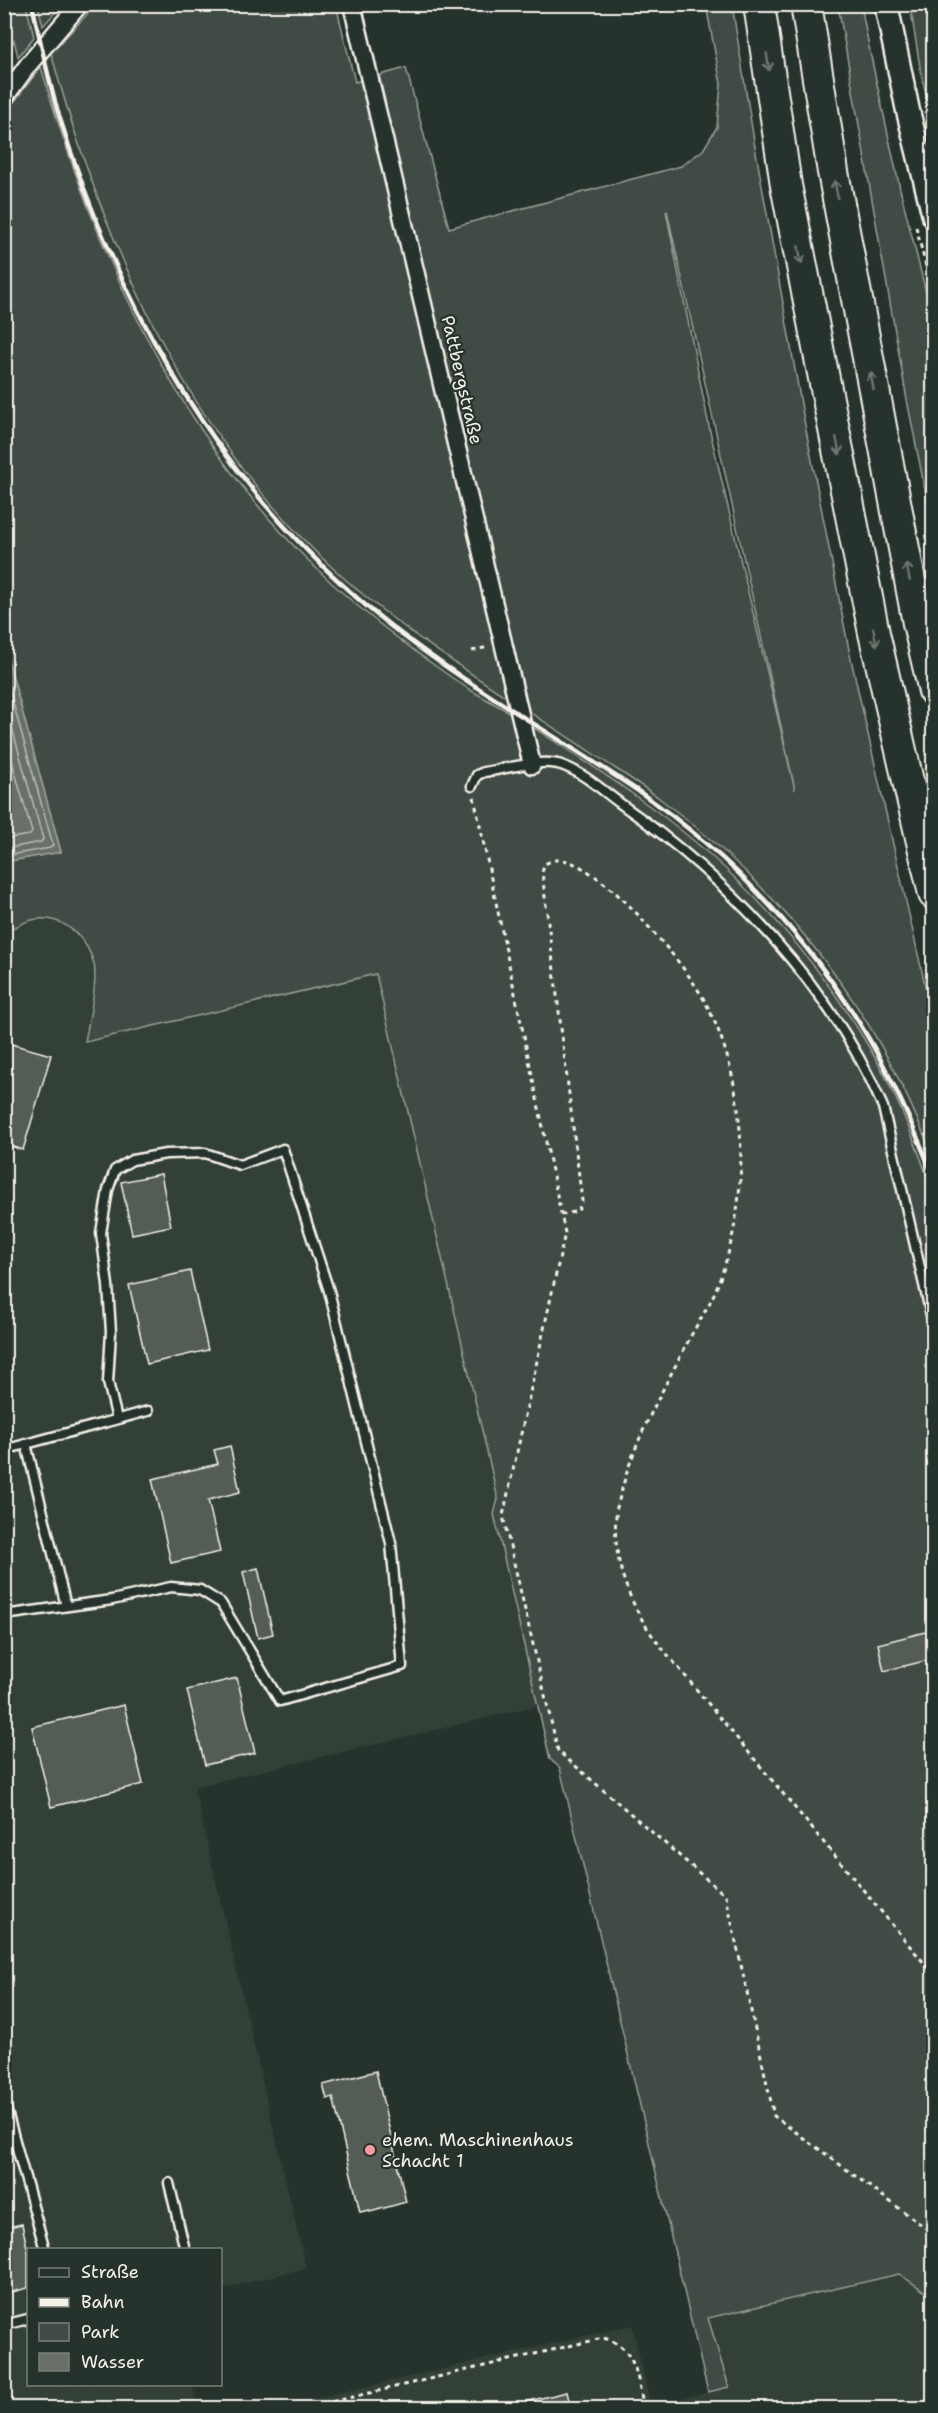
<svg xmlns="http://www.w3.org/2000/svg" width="938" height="2413" viewBox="0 0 938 2413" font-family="'Shantell Sans',sans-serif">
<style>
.built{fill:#333f39}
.green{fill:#414b45;stroke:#9a9e96;stroke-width:1.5;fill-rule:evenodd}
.water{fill:#676f68;stroke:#9fa39b;stroke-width:1.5}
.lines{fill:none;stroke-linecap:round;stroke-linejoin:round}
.shore{stroke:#bcbdb5;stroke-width:1.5}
.building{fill:#525c55;stroke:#f4f1e8;stroke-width:1.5}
.lane-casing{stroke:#f4f1e8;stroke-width:13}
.street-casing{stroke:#f4f1e8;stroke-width:21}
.secondary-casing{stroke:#f4f1e8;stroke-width:27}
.highway-casing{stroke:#f4f1e8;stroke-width:34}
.path{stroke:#f4f1e8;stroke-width:3;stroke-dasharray:4.5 4.5;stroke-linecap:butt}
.lane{stroke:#26332d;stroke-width:8}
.street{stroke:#26332d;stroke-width:16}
.secondary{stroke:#26332d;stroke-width:22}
.highway{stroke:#26332d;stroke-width:30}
.rail{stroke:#f4f1e8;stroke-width:4.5}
.oneway{stroke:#6e766e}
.poi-dot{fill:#ff9aa2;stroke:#26332d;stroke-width:2}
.labels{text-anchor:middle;stroke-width:4.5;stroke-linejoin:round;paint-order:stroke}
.street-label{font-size:18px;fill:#f4f1e8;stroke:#26332d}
.poi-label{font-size:18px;fill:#f4f1e8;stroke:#26332d;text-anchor:start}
</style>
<rect width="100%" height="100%" fill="#26332d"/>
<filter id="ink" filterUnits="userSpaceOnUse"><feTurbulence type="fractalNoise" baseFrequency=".0167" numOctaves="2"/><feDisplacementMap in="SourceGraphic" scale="12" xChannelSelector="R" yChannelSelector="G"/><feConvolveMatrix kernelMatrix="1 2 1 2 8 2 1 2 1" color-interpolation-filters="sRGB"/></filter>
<g filter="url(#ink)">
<g class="built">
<polygon points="26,5 38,5 43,26 34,37"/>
<polygon points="51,53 83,162 121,259 184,379 214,428 252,480 290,525 335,570 383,612 449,660 657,796 706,835 761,886 833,971 880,1043 904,1088 933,1159 933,1193 904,1116 867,1044 829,986 799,947 738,881 681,830 648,805 511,713 468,689 399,640 314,566 266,516 242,486 204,434 172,384 118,282 86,206 57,122 41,67"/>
<polygon points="39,919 61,922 85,941 95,966 86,1042 376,974 498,1499 494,1514 537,1706 194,1787 306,2268 221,2289 220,2250 28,2250 28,2384 192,2385 198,2408 5,2408 4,933 24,923"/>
<polygon points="899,2274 933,2297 933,2408 275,2408 632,2325 651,2406 729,2387 707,2318"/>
</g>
<g class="green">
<polygon points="5,4 26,5 34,37 18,57 14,40 5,55"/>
<polygon points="38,5 38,4 62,5 43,26"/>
<path d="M96 5H336L355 82 406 68 449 228 681 166 703 150 717 127 721 84 706 5H732L755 147 804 420 850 655 933 1020V1159C881 1014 782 889 659 798 637 782 614 768 592 753 505 695 414 642 336 571 187 436 104 244 51 53ZM666 211H667L795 790 710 431Z"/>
<polygon points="838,5 861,5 870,52 900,189 933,320 933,530 907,400"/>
<polygon points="910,5 933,5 933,122 921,73"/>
<path d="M41 67C95 252 175 432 316 568 362 613 414 652 467 688 482 697 497 705 512 714 558 743 604 773 648 805 735 868 812 951 867 1044 896 1091 915 1141 933 1193V2297L899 2274 708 2318 729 2387 708 2392 560 1768 550 1759 494 1514 498 1499 376 974 85 1042C88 1023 98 982 94 964 88 940 65 916 38 919 26 920 15 927 5 933V862L61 852 5 649 4 115Z"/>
</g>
<polygon class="water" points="5,649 61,852 5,862 4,862"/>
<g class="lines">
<g class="shore">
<polyline points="4,671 53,845 50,848 4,856"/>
<polyline points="4,699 43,839 41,842 4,849"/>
<polyline points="4,733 32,832 30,835 4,839"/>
</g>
</g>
<g class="building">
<polygon points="4,1042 51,1055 23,1150 4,1144"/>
<polygon points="161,1174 171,1226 132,1234 121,1182"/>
<polygon points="190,1271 208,1350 147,1364 129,1285"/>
<polygon points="230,1446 240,1492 208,1500 220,1552 171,1563 152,1479 218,1464 214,1450"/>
<polygon points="258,1568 273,1634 258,1638 243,1572"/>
<polygon points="933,1630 933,1659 884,1671 878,1644"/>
<polygon points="237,1678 255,1753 205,1765 187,1690"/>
<polygon points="124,1705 143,1784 51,1807 32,1727"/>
<polygon points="376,2071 406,2202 370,2212 370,2210 360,2212 333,2097 327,2099 323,2085"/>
<polygon points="22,2224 28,2252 28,2288 4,2294 4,2228"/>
<polygon points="567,2392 571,2409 521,2409 520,2403"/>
</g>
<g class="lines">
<g class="lane-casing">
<g id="lane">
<path d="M472 786 477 775 484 772C505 769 545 757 564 766 585 774 603 791 621 804 727 878 832 986 883 1107L934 1328"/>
<polyline points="26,1444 66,1606"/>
<polyline points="4,1450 148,1411"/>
<polyline points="4,1615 112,1600 171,1587 200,1590 221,1603 280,1701 402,1666 391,1543 329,1291 283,1149 240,1165 205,1153 166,1154 132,1160 115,1170 108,1190 101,1233 108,1285 111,1332 108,1382 117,1419"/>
<polyline points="4,2101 45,2250"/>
<polyline points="169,2183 185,2250"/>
<polyline points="4,2325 28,2319"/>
</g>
</g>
<g class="street-casing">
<g id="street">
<polyline points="352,4 532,765"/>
<polyline points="4,98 28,65 80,4"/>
</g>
</g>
<g class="secondary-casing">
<polyline id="secondary" points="886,4 908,111 934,216"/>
</g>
<g class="highway-casing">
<g id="highway">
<polyline points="759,4 786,185 874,633 934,894"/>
<polyline points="806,4 833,172 918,623 934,691"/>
</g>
</g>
<g class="path">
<polyline points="916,227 934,298"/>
<polyline points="472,651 488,647"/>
<polyline points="474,797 565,1233 503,1516 558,1751 726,1896 774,2116 934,2234"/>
<path d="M561 1215 578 1211 582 1201 542 872 545 864C550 861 557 859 563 860 586 864 623 898 639 916 662 942 685 967 703 998 749 1080 752 1197 718 1284 712 1301 702 1316 693 1332 667 1383 637 1433 622 1489 620 1498 616 1507 616 1516 612 1561 630 1606 657 1642L934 1975"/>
<path d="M306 2408 603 2338C637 2346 637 2379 644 2408"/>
</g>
<use href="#lane" class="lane"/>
<use href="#street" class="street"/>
<use href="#secondary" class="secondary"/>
<use href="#highway" class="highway"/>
<path class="rail" d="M32 4C40 39 47 74 57 109 112 289 205 461 346 588 434 669 543 726 641 793 732 856 813 943 869 1039 895 1083 915 1130 934 1178"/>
</g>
<defs><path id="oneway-shaft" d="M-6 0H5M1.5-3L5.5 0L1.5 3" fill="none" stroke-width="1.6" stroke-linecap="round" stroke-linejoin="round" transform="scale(1.5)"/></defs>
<g class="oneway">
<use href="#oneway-shaft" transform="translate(768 62) rotate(81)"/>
<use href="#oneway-shaft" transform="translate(836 189) rotate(-101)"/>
<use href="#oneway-shaft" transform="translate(800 255) rotate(79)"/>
<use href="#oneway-shaft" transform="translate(872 381) rotate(-101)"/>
<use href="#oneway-shaft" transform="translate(838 446) rotate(79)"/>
<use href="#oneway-shaft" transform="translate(908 572) rotate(-101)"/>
<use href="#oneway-shaft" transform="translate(875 637) rotate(78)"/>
</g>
</g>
<circle class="poi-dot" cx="370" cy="2150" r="6"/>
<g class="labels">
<g class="street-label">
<text transform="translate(462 380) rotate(77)" y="6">Pattbergstraße</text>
</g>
<g class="poi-label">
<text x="382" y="2146">ehem. Maschinenhaus<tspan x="382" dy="21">Schacht 1</tspan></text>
</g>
</g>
<rect width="938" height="2413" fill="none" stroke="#26332d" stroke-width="24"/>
<rect x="12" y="12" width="914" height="2389" fill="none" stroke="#f4f1e8" stroke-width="2" filter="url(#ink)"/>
<rect x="27" y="2248" width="195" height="138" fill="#26332d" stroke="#787f78" stroke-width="1.5"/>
<rect x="39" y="2268" width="30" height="9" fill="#26332d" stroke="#787f78" stroke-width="1.5"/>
<text x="81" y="2278" font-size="18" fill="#f4f1e8">Straße</text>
<rect x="39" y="2298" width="30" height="9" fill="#f4f1e8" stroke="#787f78" stroke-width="1.5"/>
<text x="81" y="2308" font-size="18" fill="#f4f1e8">Bahn</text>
<rect x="39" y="2323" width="30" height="18" fill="#414b45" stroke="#787f78" stroke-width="1.5"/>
<text x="81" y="2338" font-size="18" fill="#f4f1e8">Park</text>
<rect x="39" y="2353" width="30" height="18" fill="#676f68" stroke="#787f78" stroke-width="1.5"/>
<text x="81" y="2368" font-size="18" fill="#f4f1e8">Wasser</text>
</svg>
